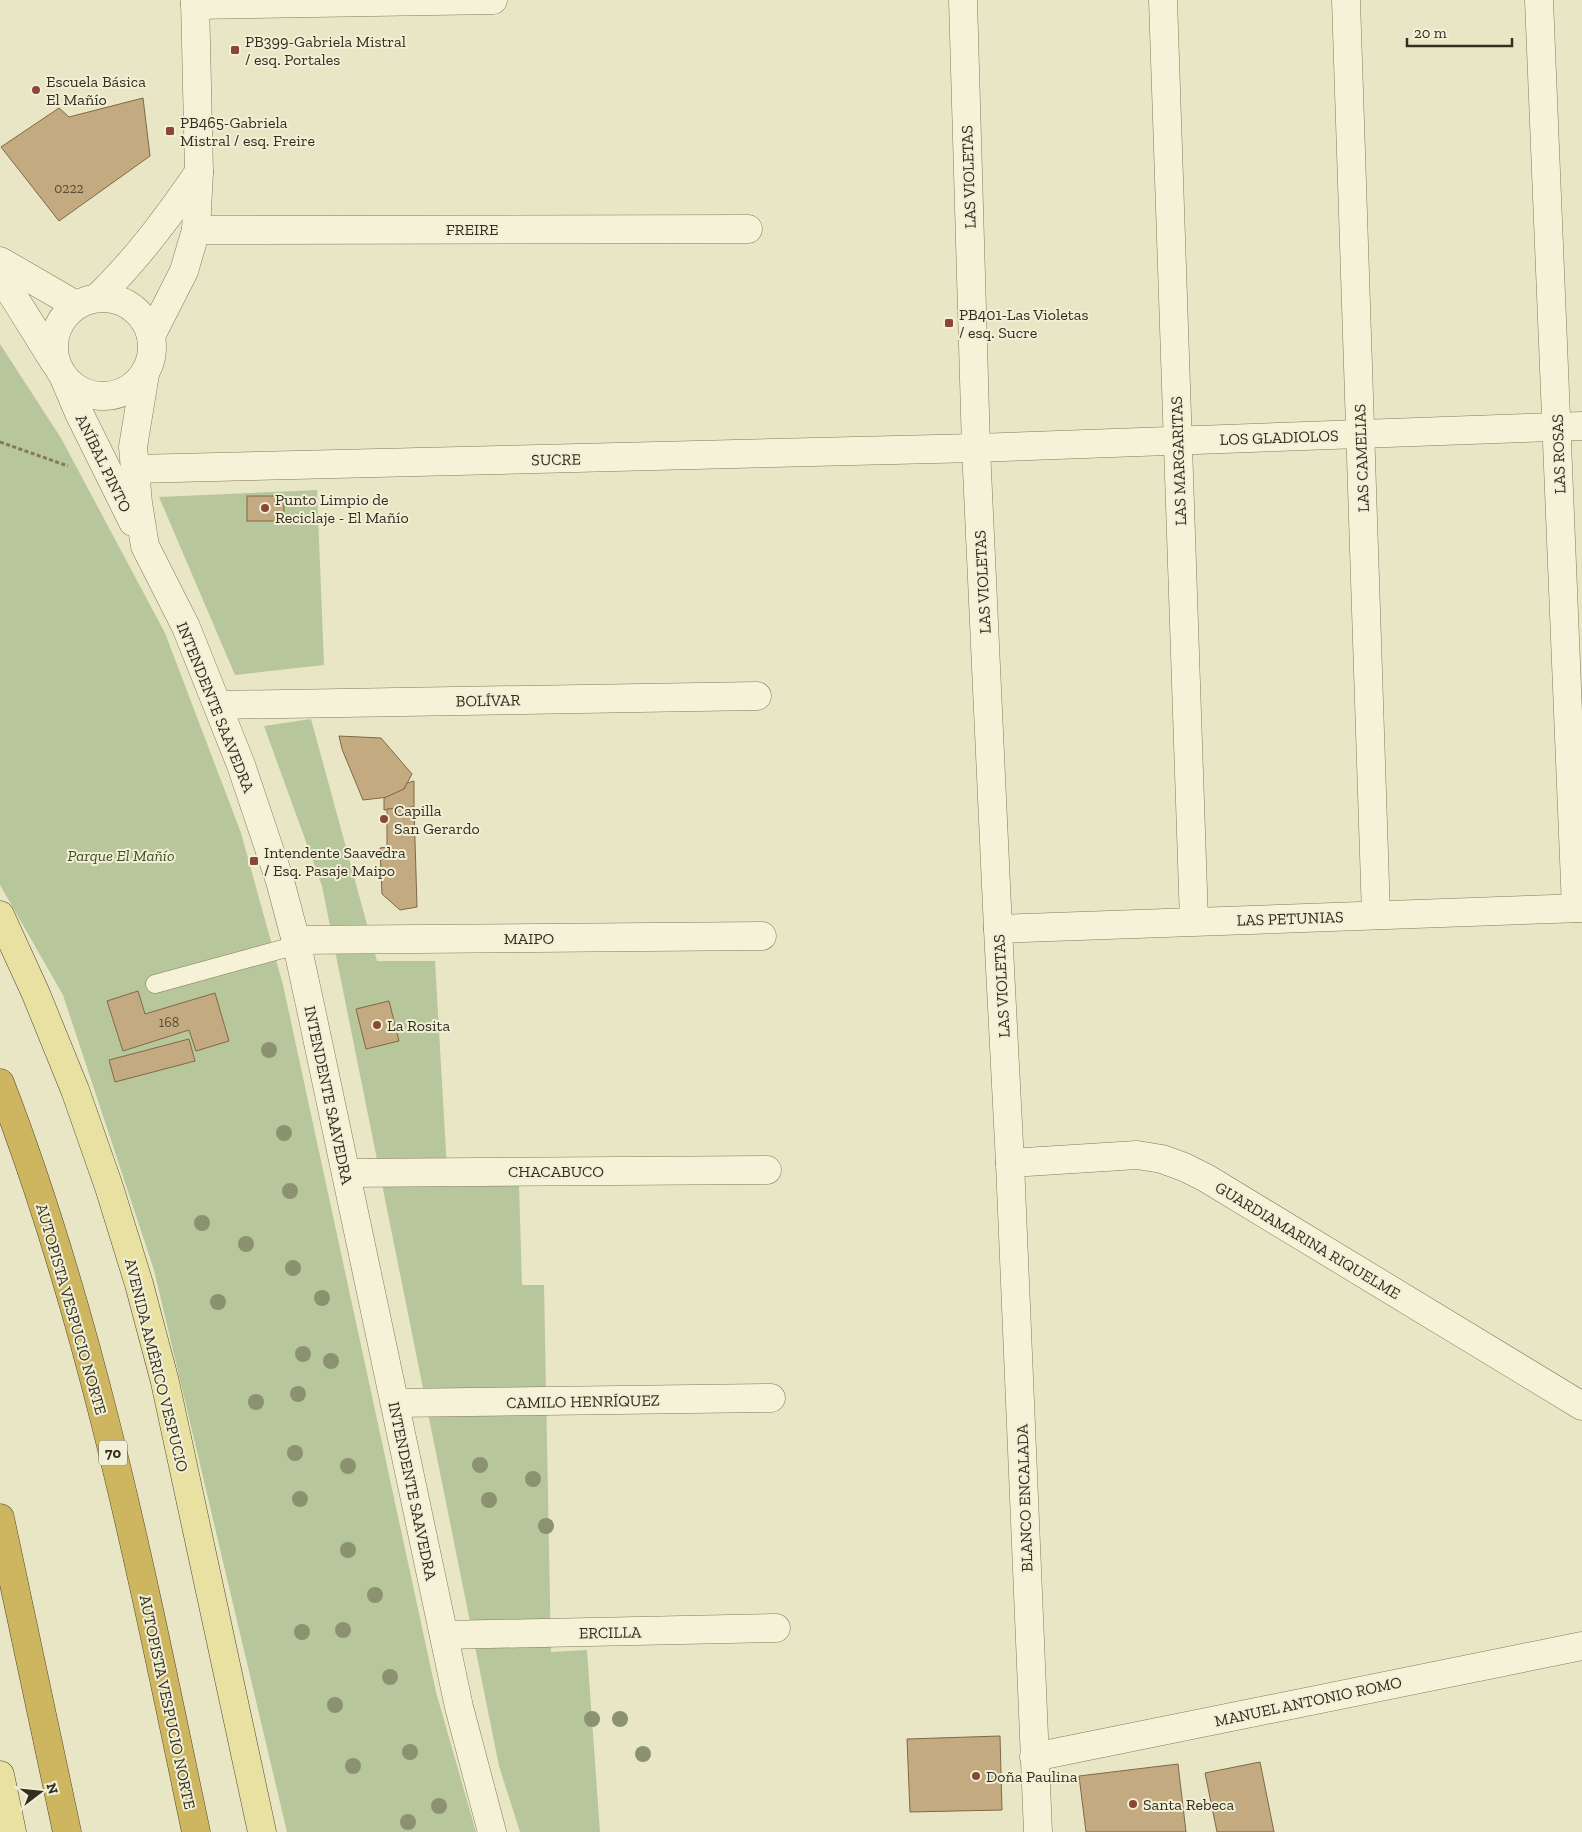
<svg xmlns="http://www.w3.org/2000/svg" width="1582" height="1832" viewBox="0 0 1582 1832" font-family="'Zilla Slab',serif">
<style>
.green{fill:#b8c69b}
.building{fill:#c3aa80;stroke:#7e6946}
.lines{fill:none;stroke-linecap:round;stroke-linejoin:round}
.service-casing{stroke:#82795e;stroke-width:19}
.minor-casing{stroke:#82795e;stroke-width:29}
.primary-casing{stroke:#504731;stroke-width:29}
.motorway-casing{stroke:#504731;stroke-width:29}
.path{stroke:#82795e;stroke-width:3;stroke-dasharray:4 2.5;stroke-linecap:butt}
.service{stroke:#f5f2d8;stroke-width:18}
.minor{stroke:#f5f2d8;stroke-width:28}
.primary{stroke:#e8e1a2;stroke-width:28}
.motorway{stroke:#ceb661;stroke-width:28}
.tree{fill:#8a9270}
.poi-dot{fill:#8a4735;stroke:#f1efd5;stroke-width:2}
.labels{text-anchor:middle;stroke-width:4;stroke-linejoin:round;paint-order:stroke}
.number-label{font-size:14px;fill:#584d38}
.shield{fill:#f1efd5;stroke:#6d6856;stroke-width:1}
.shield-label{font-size:15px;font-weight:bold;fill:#342e20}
.poi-label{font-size:16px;fill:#342e20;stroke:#f1efd5;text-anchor:start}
.street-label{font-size:16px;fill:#342e20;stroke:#f1efd5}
.park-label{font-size:16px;font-style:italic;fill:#3d4e29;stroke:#f1efd5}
</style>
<rect width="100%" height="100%" fill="#e9e6c6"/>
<g class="green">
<polygon points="0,344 61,438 165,633 241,833 283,985 436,1692 476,1832 287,1832 154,1270 63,995 0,885"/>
<polygon points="317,490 324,665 235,675 159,497"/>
<polygon points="311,719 377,961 435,961 448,1187 519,1185 522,1285 544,1285 551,1652 587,1650 600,1832 520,1832 499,1766 322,886 264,726"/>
</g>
<g class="building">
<polygon points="143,98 150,156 59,221 1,147 59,108 69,117"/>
<rect x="247" y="496" width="37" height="25"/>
<polygon points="339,736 381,738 412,774 404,789 389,797 363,800 342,749"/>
<polygon points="414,781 414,807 384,810 384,798 404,789 407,783"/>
<polygon points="414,807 417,907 400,910 382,894 380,848 387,847 387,809"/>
<polygon points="138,991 145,1014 215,993 229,1041 196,1051 189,1030 123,1051 107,1001"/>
<polygon points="389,1001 399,1041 366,1049 356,1009"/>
<polygon points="189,1039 195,1061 115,1082 109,1060"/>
<polygon points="1000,1736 1002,1810 910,1812 907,1739"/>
<polygon points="1260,1762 1274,1832 1217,1832 1205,1773"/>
<polygon points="1178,1764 1186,1832 1086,1832 1079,1776"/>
</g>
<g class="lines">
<g class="service-casing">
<polyline id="service" points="155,984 297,945"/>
</g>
<g class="minor-casing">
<g id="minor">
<polyline points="963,0 976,448 998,929 1010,1163 1038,1832"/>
<polyline points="1163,0 1194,921"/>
<polyline points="1346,0 1376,915"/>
<polyline points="1539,0 1576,908"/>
<polyline points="195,5 493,0"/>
<polyline points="196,230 748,229"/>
<polyline points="0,261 76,305"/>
<polyline points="0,275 55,363"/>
<path d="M98 297C137 259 168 217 199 172"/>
<circle cx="103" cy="347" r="49"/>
<polyline points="151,336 184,271 196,230 199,172 195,0"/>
<polyline points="145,374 133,447 138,503 145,546 186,627 241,765 280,881 297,945 312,1014 459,1707 492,1832"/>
<polyline points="65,380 79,413 133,522"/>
<polyline points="135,469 976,448 1582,426"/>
<polyline points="218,705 757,696"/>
<polyline points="998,929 1582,908"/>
<polyline points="295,940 762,936"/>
<polyline points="1010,1163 1137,1155 1162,1159 1184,1167 1206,1178 1582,1406"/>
<polyline points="346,1173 767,1170"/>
<polyline points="395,1403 771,1398"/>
<polyline points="444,1635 776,1628"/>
<polyline points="1034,1757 1582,1646"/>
</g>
</g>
<g class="primary-casing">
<g id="primary">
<polyline points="0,915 36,994 75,1090 109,1187 139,1284 165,1382 262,1832"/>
<polyline points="0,1775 12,1832"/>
</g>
</g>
<g class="motorway-casing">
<g id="motorway">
<path d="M0 1083C93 1324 143 1580 196 1832"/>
<polyline points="0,1518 67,1832"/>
</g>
</g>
<polyline class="path" points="0,442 68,466"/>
<use href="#service" class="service"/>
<use href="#minor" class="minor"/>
<use href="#primary" class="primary"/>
<use href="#motorway" class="motorway"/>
</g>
<g class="tree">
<circle cx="269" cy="1050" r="8"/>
<circle cx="284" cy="1133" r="8"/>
<circle cx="290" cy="1191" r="8"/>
<circle cx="202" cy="1223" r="8"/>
<circle cx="246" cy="1244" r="8"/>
<circle cx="293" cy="1268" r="8"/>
<circle cx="322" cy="1298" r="8"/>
<circle cx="218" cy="1302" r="8"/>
<circle cx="303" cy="1354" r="8"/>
<circle cx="331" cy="1361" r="8"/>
<circle cx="298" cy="1394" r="8"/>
<circle cx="256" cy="1402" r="8"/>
<circle cx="295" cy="1453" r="8"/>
<circle cx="480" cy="1465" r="8"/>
<circle cx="348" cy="1466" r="8"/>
<circle cx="533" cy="1479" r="8"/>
<circle cx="300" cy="1499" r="8"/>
<circle cx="489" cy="1500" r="8"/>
<circle cx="546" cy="1526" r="8"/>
<circle cx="348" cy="1550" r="8"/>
<circle cx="375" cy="1595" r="8"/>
<circle cx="343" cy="1630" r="8"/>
<circle cx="302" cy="1632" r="8"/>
<circle cx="390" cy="1677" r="8"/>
<circle cx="335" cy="1705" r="8"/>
<circle cx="592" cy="1719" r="8"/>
<circle cx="620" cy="1719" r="8"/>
<circle cx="410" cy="1752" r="8"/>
<circle cx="643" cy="1754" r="8"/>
<circle cx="353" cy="1766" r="8"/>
<circle cx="439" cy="1806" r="8"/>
<circle cx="408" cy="1822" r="8"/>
</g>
<g class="poi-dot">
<rect x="230" y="45" width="10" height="10" rx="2.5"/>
<circle cx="36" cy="90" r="5"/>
<rect x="165" y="126" width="10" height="10" rx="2.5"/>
<rect x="944" y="318" width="10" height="10" rx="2.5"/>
<circle cx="265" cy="508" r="5"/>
<circle cx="384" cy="819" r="5"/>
<rect x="249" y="856" width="10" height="10" rx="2.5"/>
<circle cx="377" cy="1025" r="5"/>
<circle cx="976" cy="1776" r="5"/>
<circle cx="1133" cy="1804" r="5"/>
</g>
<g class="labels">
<g class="number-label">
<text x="69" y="193">0222</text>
<text x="169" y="1027">168</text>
</g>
<rect class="shield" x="99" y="1440.5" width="28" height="25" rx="4"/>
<g class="shield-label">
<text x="113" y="1458">70</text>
</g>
<g class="poi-label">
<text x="245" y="47">PB399-Gabriela Mistral<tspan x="245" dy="18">/ esq. Portales</tspan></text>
<text x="46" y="87">Escuela Básica<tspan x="46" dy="18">El Mañío</tspan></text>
<text x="180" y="128">PB465-Gabriela<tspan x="180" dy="18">Mistral / esq. Freire</tspan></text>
<text x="959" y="320">PB401-Las Violetas<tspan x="959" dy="18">/ esq. Sucre</tspan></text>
<text x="275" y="505">Punto Limpio de<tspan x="275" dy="18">Reciclaje - El Mañío</tspan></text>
<text x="394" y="816">Capilla<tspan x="394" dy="18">San Gerardo</tspan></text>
<text x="264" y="858">Intendente Saavedra<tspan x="264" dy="18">/ Esq. Pasaje Maipo</tspan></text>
<text x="387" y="1031">La Rosita</text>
<text x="986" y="1782">Doña Paulina</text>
<text x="1143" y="1810">Santa Rebeca</text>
</g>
<g class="street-label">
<text transform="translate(968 177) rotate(-92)" y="6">LAS VIOLETAS</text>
<text x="472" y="235">FREIRE</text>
<text transform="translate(1279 437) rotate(-2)" y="6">LOS GLADIOLOS</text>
<text transform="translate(1558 454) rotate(-92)" y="6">LAS ROSAS</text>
<text transform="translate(1361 458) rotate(-92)" y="6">LAS CAMELIAS</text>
<text transform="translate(556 459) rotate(-1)" y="6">SUCRE</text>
<text transform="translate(1178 461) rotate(-92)" y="6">LAS MARGARITAS</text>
<text transform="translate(104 463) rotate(64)" y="6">ANÍBAL PINTO</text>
<text transform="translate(982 582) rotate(-93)" y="6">LAS VIOLETAS</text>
<text transform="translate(488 700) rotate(-1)" y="6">BOLÍVAR</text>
<text transform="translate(216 707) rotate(68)" y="6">INTENDENTE SAAVEDRA</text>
<text transform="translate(1290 918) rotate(-2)" y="6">LAS PETUNIAS</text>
<text x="529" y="944">MAIPO</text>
<text transform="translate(1001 986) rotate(-93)" y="6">LAS VIOLETAS</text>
<text transform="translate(329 1095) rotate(78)" y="6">INTENDENTE SAAVEDRA</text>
<text x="556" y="1177">CHACABUCO</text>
<text transform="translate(1308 1240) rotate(31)" y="6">GUARDIAMARINA RIQUELME</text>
<text transform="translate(72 1309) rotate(74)" y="6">AUTOPISTA VESPUCIO NORTE</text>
<text transform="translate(157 1365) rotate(76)" y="6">AVENIDA AMÉRICO VESPUCIO</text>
<text transform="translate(583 1401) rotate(-1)" y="6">CAMILO HENRÍQUEZ</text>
<text transform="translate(413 1491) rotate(78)" y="6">INTENDENTE SAAVEDRA</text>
<text transform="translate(1024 1498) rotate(-92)" y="6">BLANCO ENCALADA</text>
<text transform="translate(610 1632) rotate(-1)" y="6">ERCILLA</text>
<text transform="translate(1308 1701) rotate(-12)" y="6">MANUEL ANTONIO ROMO</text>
<text transform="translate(168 1702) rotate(78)" y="6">AUTOPISTA VESPUCIO NORTE</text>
</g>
<g class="park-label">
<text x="121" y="861">Parque El Mañío</text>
</g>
</g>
<g transform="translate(40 1792) rotate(74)" stroke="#f1efd5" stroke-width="4" paint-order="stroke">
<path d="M0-4L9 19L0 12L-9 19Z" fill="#342e20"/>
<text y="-8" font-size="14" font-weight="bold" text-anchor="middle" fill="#342e20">N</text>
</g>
<path d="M1407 38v8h105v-8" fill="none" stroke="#342e20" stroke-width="2.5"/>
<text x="1414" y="38" font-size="15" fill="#342e20" stroke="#f1efd5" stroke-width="4" paint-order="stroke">20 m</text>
</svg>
